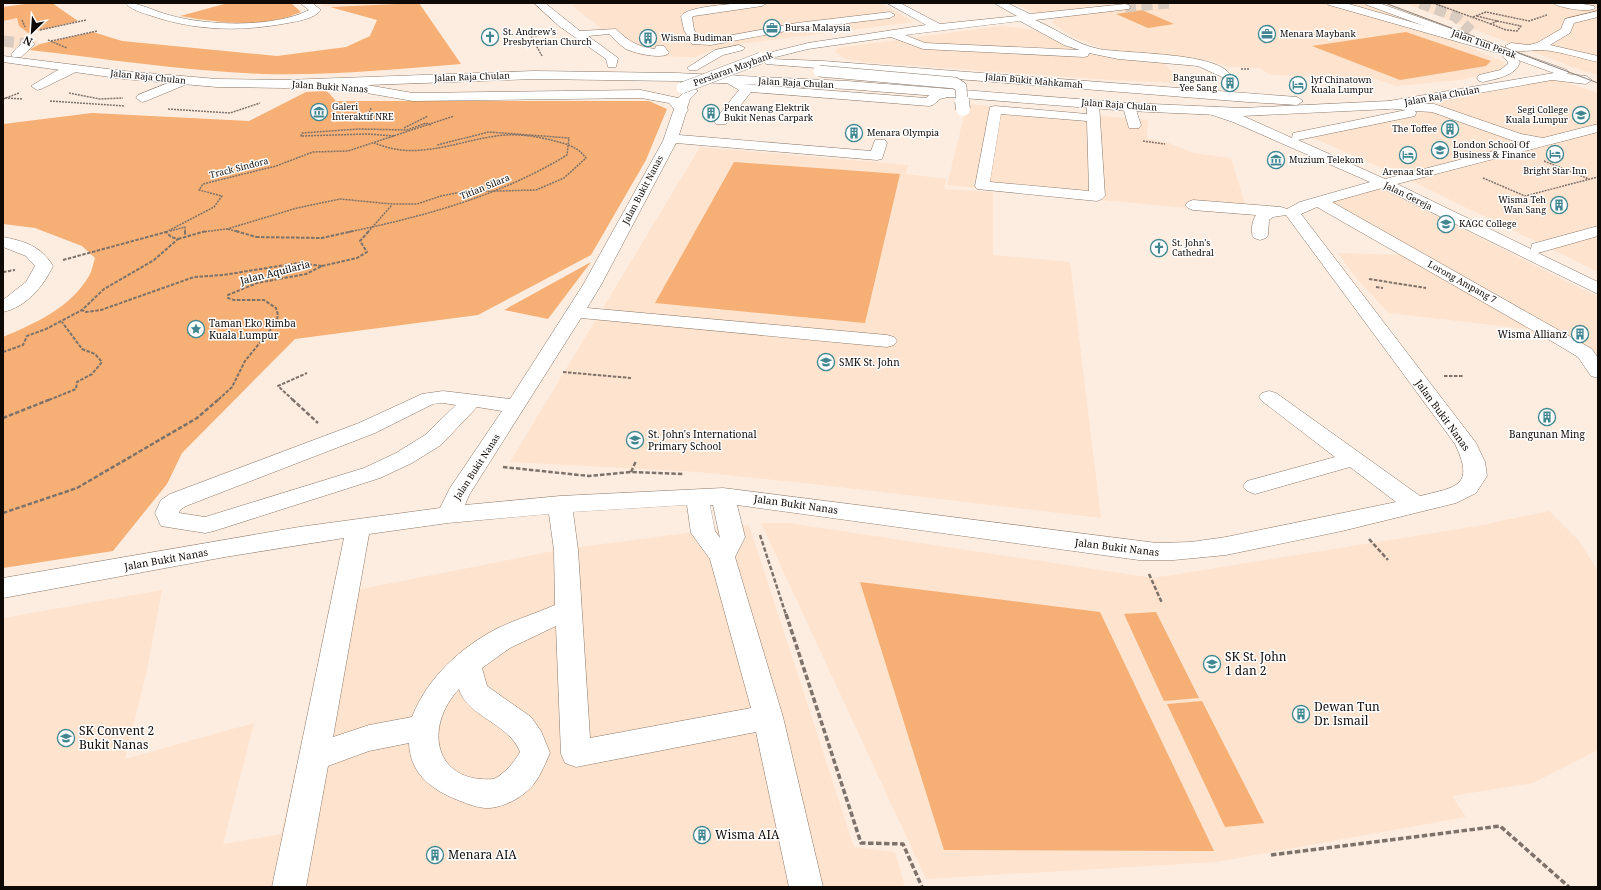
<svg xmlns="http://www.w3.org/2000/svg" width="1601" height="890" viewBox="0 0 1601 890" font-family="'Noto Serif',serif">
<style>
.built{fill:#fee3ce}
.green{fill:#f6af74}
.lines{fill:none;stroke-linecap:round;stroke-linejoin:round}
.minor-tunnel{stroke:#d9cbbf;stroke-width:11;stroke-dasharray:11 5.5;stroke-linecap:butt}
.minor-casing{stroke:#8a786a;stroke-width:1}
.major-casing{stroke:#8a786a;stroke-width:1}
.path-far3{stroke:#7d726a;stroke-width:1.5;stroke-dasharray:2 1;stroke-linecap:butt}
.path-far2{stroke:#7d726a;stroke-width:2;stroke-dasharray:3.5 1.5;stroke-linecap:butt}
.path-far1{stroke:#7d726a;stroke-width:2.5;stroke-dasharray:4.5 2;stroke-linecap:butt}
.path{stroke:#7d726a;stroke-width:3.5;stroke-dasharray:5.5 2.5;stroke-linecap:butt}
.minor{fill:#fff;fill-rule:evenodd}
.major{fill:#fff;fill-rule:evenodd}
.tram{stroke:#897e75;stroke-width:1}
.minor-bridge-far1-casing{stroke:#8a786a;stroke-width:12;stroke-linecap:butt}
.minor-bridge-casing{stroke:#8a786a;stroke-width:15;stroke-linecap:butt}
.path-bridge-far1{stroke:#7d726a;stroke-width:1.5;stroke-dasharray:2 1;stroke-linecap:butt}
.path-bridge{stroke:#7d726a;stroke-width:2;stroke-dasharray:3.5 1.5;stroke-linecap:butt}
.minor-bridge-far1{stroke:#fff;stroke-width:11}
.minor-bridge{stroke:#fff;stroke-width:14}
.labels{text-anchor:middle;stroke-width:3;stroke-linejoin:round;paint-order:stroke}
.far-poi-label{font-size:9px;fill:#100a06;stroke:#fff;text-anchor:start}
.far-street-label{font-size:9px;fill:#100a06;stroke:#fff}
.street-label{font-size:10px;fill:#100a06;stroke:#fff}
.poi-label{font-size:10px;fill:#100a06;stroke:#fff;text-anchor:start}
.near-poi-label{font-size:12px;fill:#100a06;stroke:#fff;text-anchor:start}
</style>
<rect width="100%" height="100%" fill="#fdede0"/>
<g class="built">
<polygon points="324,3 415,3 320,7"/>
<polygon points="592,3 881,3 914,22 740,44 709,51 695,57 645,56 633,53 571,5"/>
<polygon points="1012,3 1365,3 1504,62 1507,69 1460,80 1396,86 1376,79 1270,75 1260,68 1228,67 1208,60 1113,53 1073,37 1052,23 1055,18 1038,14"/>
<polygon points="1404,3 1598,3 1598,75 1575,68"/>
<polygon points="17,18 19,26 40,44 29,50 3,47 3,21"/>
<polygon points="1001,26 1034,30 1068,44 1165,63 1180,83 1127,81 871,63 845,59 835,52 838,48 844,47"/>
<polygon points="1553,78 1598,93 1598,272 1414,182 1309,136 1434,110 1441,101"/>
<polygon points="967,104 1148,120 1147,138 1169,143 1193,153 1231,158 1248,214 947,185"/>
<polygon points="700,147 908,165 906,174 946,179 944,189 993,192 993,255 1070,262 1101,518 822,485 698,472 510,462"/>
<polygon points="1381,188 1598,297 1598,363 1327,203"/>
<polygon points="1338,253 1410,255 1544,331 1389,313 1356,278"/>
<polygon points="1549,511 1579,541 1598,571 1598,750 1533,783 1452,796 1466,817 1216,862 926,879 761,523 788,523 1153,578 1477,526"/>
<polygon points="749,525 854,847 895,852 905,887 3,887 3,618 162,590 147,670 125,759 254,723 223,844 281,834 336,594 564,549"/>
</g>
<g class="green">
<polygon points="32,3 52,3 78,21 28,33 19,26 17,18 3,21 3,7"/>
<path d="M228 3H288L292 4 301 12C262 29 221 23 180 16Z"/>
<path d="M419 3 461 64C396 69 329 76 264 74 186 71 107 59 29 50L40 44 93 32 122 41 277 56 346 47 370 36 377 20 330 7Z"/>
<polygon points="1142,10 1174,24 1148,28 1116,14"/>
<polygon points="1406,32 1491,61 1486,66 1400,80 1312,46"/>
<path d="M327 91 336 101H649L667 109 646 160 591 255 478 315 295 339 182 453 167 484 113 551 3 568V337C36 323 70 308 89 276 92 271 93 264 95 258L82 246 35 228 3 224V124L92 113 249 121 306 92Z"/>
<polygon points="734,162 900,174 865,323 655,303"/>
<polygon points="591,262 548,319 504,310"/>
<polygon points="860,582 1100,612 1214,851 944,850"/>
<polygon points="1156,612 1199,698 1164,701 1124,614"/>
<polygon points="1202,701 1264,823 1225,827 1167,704"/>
</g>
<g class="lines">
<g class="minor-tunnel">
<polyline points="1420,3 1455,16 1471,31"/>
<polyline points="1125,7 1169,3"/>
<polyline points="3,41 29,44"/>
</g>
<g class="minor-casing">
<g id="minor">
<path d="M125 3C142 3 153 11 169 15 207 26 274 28 309 10L300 3H312L321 10C314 19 298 21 288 23 240 32 195 31 149 15 142 13 130 9 125 3Z"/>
<path d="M534 3H545L580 31 616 29C628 41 638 47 655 49L656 46H664L669 53C663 60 634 53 626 49 620 45 615 40 609 34L588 36 618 58 616 67H608L606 59 559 26Z"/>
<path d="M741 3H767L762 6 694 16 692 17 694 30 700 39H711L797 23 890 12 895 15 890 18 797 29 711 45 692 44 684 30 681 16C689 6 727 5 741 3Z"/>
<path d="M887 3H900L940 24 1017 16 994 3H1007L1030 14 1125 4 1129 5 1130 7 1129 9 1035 20C1057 29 1075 44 1099 49 1127 54 1214 52 1230 74L1224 78 1198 66 1118 59 1089 53 1088 56 1084 57 923 49 891 37 808 49 776 57 770 54 772 52 808 43 926 25ZM1020 21 1064 45 1080 50 925 43 905 35Z"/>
<polygon points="1327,3 1345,3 1356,6 1498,47 1500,49 1494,52 1329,5"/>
<path d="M1553 3H1577L1594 6 1595 8C1590 13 1558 8 1553 3Z"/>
<path d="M1598 11V17L1574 23 1570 33 1550 45 1598 56V62C1584 59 1551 49 1539 50 1530 50 1512 54 1505 46L1511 43 1529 45 1537 43 1561 29 1565 19Z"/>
<path d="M29 41 33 42 35 44 21 57H13L11 55C15 49 22 42 29 41Z"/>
<polygon points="739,45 745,48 743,50 723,55 697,70 689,70 687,68 715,50"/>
<polygon points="770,59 823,61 1297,97 1303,101 1297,105 1248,102 766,64 764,62"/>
<polygon points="74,65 78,67 80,69 78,71 41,89 37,90 31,86 56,71"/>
<polygon points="733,75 737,76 739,81 743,84 926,98 932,93 948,89 954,93 952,96 940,99 933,105 929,106 751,92 726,124 716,124 714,121 739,90 727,83 729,76"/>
<polygon points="183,77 189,81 187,84 146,101 142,102 136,98 138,95"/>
<path d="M305 81 367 85 413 93 641 90 678 98 688 88 692 87 698 91 690 99 687 108 688 110 686 113 679 135 871 151 875 140H885L887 143 882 159 877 160 676 143 601 285 587 308 887 335 894 337 897 341 894 345 887 347 581 318 469 495 465 505 560 496 723 488 1157 543 1191 542 1226 537 1396 502 1350 467 1255 494 1247 491 1243 486 1247 481 1335 457 1262 401 1259 397 1262 393 1269 391 1276 393 1420 496C1457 487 1475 486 1455 444L1286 215 1273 217 1269 220 1268 235 1266 238 1260 240 1254 238C1250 233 1252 221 1256 215L1193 210 1188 208 1185 205 1188 202 1193 200 1281 207 1287 209 1300 202 1370 182 1233 122 1209 114 1208 111 1209 108 1214 107 1243 116 1292 138 1293 133 1298 132 1406 110 1385 108 1383 105 1389 101 1434 104 1521 134 1543 138 1598 124V132L1397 184 1531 249 1532 244 1598 226V236L1538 253 1598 282V294L1382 188 1332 202 1592 349 1598 358V378L1591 376 1578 357 1553 342 1317 207 1301 214 1476 443 1485 462 1487 476 1476 493 1456 503 1342 531 1226 555 1174 560H1139L737 505 745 537 735 557 783 717 823 887H789L756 732 576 767 565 763 561 754 556 626 510 648 482 668 487 686 531 717 541 731 550 753C544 766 538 783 526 792 518 799 506 805 496 807 485 810 473 806 463 802 435 792 410 776 409 743L369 751 328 766 306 887H272L344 538 225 557 3 598V578L299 527 440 508 450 488 502 411 477 407 441 445 412 463 380 478 214 531 205 533 161 526 155 513 161 500 170 494 359 423 422 394 443 391 510 399 583 285 663 141 674 109 669 103 641 98 413 101 367 93 301 88 299 85 301 82ZM1415 111 1432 112 1514 141 1525 143 1385 179 1298 140 1415 116 1416 113ZM443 403 456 405 425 435 396 453 364 468 205 517 179 513 180 510 186 506 375 433 433 404ZM687 505 691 533 710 559 751 708 590 738 578 550 573 512ZM710 505H713L720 538 715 531ZM549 514 554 550 555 605C537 613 517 619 498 628 461 647 427 678 412 717L369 725 333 737 369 534 448 523ZM459 689C467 717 509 723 520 752 513 764 506 772 494 779 434 784 423 727 459 689Z"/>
<path d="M1093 100 1099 104 1105 196 1102 199 1097 201 977 189 975 186 990 107 995 106 1087 114V104ZM1001 114 1087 121 1089 191 990 182Z"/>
<polygon points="1129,103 1135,107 1141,125 1139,128 1129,128 1123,107"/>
<path d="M3 237C24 241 41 246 53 266 43 287 26 307 3 312V300L26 282 35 266 26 256 3 247Z"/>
</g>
</g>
<g class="major-casing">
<path id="major" d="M1365 3H1379L1567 70 1569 72 1567 74 1586 76 1592 80 1586 84 1552 80 1389 109 1242 116 1129 111 847 89 676 81 534 79 285 88 217 87 124 79 3 62V56L124 71 217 79 285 80 534 71 676 73 847 81 1129 103 1242 108 1389 101 1554 73 1518 60 1520 62C1516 76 1495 79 1483 82L1479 81 1477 78 1479 75 1500 70 1508 64V62L1501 54 1367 5Z"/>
</g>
<g class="path-far3">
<polyline points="1433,3 1491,24"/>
<polyline points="1477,16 1497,21"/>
<polyline points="1473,17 1486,12 1529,21 1547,15"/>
<polyline points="22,20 25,27"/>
<polygon points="1497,21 1521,26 1517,31 1506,30 1491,24"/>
<polyline points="40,30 86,20"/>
<polyline points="538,34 538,36 531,36 542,56"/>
<polyline points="48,40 67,48"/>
<polyline points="51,41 97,31"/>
<polyline points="1241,69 1249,69"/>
<polyline points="69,93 100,99 123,98"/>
<polyline points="5,98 23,99"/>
<polyline points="3,99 19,93"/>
<polyline points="50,101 125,106"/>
<polyline points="371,108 369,113 388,113"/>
<polyline points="168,109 230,113 260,103"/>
<polyline points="404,128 428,116"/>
<polyline points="394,136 368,134 301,136 302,133 359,129 407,130 426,123 431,125"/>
<polyline points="1143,141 1165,144"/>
<polyline points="1544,161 1589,179"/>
<polyline points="1483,178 1525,196 1598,177"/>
<polyline points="170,231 185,227 185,232"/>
<polyline points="164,232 166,232"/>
<polyline points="166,232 214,207 222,196 199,190 203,184 276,166 313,152 348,151 454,116"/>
<polyline points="202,232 227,229"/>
<path d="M239 232 227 229 297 208 340 199 392 204H417L441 196 461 192 536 190 564 178 586 158C578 147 567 144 555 141 539 137 522 134 506 135 477 137 450 148 422 150 405 152 390 149 374 143"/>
<polyline points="368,232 392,205"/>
</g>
<g class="path-far2">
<polyline points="185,231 185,237"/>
<polyline points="236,231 256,237"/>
<polyline points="178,239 206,231"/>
<polyline points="63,260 166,232 171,237 178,239 154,260 104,289 82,310 86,312 101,310 194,277 223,275 298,263 322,266 306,274 257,283 228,295 228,298 234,300 264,300 276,308 278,315 276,323 245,361 232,387 218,400"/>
<polyline points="322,266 357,258 367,252 360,241 369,231"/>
<polyline points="3,272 15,270"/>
<polyline points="1369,279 1426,288"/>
<polyline points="1376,287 1383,288"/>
<polyline points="3,352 23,345 27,336 46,329 82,310"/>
<polyline points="563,372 631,378"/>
<polyline points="1444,376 1463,376"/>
<polyline points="49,400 76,389 77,382 92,374 102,362 95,354 82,349 62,322"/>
<polyline points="293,400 278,386 307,373"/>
</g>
<g class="path-far1">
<polyline points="292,399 318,423"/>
<polyline points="3,418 51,399"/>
<polyline points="503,467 589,476 631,472 683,474"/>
<polyline points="631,472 636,461"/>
<polyline points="3,513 77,488 197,418 219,399"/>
<polyline points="760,535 786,615"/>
<polyline points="1369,539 1388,560"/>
<polyline points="1149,574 1162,603"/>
</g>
<g class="path">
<polyline points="786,614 861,843 903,844 922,887"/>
<polyline points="1271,855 1500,826 1569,887"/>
</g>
<use href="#minor" class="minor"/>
<use href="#major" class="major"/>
<polyline class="tram" points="1385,3 1598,83"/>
<g class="minor-bridge-far1-casing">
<g id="minor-bridge-far1">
<polyline points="819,71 955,83 961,87 962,102"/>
<polyline points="682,88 761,58"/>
</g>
</g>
<g class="minor-bridge-casing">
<polyline id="minor-bridge" points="962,101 963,109"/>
</g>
<path class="path-bridge-far1" d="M349 232C425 216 500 196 567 155L569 138 489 132 437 145"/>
<polyline class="path-bridge" points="256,237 322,238 353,231"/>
<use href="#minor-bridge-far1" class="minor-bridge-far1"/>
<use href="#minor-bridge" class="minor-bridge"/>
</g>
<defs>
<g id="office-ring" transform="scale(0.9)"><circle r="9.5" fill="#fff" stroke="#408791" stroke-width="1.5"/><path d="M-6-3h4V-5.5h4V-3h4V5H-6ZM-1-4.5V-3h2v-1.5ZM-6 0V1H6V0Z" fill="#408791"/></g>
<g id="church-ring" transform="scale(0.9)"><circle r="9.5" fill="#fff" stroke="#408791" stroke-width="1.5"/><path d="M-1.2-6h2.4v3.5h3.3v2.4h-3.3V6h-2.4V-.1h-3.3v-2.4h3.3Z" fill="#408791"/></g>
<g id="building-ring" transform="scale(0.9)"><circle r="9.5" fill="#fff" stroke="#408791" stroke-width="1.5"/><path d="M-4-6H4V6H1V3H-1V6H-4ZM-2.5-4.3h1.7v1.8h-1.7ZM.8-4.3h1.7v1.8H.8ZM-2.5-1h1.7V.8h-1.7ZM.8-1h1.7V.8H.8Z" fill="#408791"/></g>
<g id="hotel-ring" transform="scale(0.9)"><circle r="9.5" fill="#fff" stroke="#408791" stroke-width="1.5"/><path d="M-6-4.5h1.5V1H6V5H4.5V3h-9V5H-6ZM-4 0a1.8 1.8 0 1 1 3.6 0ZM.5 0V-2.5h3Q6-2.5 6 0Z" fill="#408791"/></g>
<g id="museum-ring" transform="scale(0.9)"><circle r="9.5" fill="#fff" stroke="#408791" stroke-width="1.5"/><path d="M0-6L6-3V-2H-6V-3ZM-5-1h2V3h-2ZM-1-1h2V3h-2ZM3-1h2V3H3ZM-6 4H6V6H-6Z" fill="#408791"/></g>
<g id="university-ring" transform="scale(0.9)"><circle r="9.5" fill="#fff" stroke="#408791" stroke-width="1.5"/><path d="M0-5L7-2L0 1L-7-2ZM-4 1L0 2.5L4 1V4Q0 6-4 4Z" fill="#408791"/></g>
<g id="sight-ring" transform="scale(0.9)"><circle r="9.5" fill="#fff" stroke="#408791" stroke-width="1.5"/><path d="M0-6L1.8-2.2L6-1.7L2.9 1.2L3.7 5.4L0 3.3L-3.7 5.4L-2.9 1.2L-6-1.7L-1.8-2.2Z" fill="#408791"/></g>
<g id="school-ring" transform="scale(0.9)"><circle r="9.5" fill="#fff" stroke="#408791" stroke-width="1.5"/><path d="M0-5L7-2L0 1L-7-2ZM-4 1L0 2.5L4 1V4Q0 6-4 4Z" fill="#408791"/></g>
</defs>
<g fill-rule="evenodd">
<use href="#office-ring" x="772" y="28"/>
<use href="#office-ring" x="1267" y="34"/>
<use href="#church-ring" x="490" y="37"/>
<use href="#building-ring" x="648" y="38"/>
<use href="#building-ring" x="1230" y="83"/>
<use href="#hotel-ring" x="1298" y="85"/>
<use href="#museum-ring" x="319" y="112"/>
<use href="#building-ring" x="711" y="113"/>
<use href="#university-ring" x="1581" y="115"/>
<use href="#building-ring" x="1450" y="129"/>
<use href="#building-ring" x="854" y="133"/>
<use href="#university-ring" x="1440" y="150"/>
<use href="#hotel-ring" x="1555" y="154"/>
<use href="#hotel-ring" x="1408" y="155"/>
<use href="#museum-ring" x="1276" y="160"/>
<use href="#building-ring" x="1559" y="205"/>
<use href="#university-ring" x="1446" y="224"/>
<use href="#church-ring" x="1159" y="248"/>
<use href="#sight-ring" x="196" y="329"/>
<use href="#building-ring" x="1580" y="334"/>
<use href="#school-ring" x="826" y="362"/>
<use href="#building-ring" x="1547" y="417"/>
<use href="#school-ring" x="635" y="440"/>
<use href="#school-ring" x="1212" y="664"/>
<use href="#building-ring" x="1301" y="714"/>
<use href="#school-ring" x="66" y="738"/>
<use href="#building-ring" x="702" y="835"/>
<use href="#building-ring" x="435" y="855"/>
</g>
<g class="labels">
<g class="far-poi-label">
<text x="785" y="31">Bursa Malaysia</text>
<text x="503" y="35">St. Andrew's<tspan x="503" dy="10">Presbyterian Church</tspan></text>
<text x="1280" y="37">Menara Maybank</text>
<text x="661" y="41">Wisma Budiman</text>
<text x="1217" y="81" text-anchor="end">Bangunan<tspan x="1217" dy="10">Yee Sang</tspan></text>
<text x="1311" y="83">lyf Chinatown<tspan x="1311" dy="10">Kuala Lumpur</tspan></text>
<text x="332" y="110">Galeri<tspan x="332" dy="10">Interaktif NRE</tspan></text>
<text x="724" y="111">Pencawang Elektrik<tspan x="724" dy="10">Bukit Nenas Carpark</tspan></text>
<text x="1568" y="113" text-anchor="end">Segi College<tspan x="1568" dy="10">Kuala Lumpur</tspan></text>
<text x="1437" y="132" text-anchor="end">The Toffee</text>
<text x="867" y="136">Menara Olympia</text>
<text x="1453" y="148">London School Of<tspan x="1453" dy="10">Business &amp; Finance</tspan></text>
<text x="1289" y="163">Muzium Telekom</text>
<text x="1555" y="174" text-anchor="middle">Bright Star Inn</text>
<text x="1408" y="175" text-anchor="middle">Arenaa Star</text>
<text x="1546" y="203" text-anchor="end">Wisma Teh<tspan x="1546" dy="10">Wan Sang</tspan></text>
<text x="1459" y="227">KAGC College</text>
<text x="1172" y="246">St. John's<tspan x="1172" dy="10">Cathedral</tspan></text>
</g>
<g class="far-street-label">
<text transform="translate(1484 44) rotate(20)" y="3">Jalan Tun Perak</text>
<text transform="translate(733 69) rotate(-20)" y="3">Persiaran Maybank</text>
<text transform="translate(148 77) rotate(6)" y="3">Jalan Raja Chulan</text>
<text transform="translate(472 77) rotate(-2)" y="3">Jalan Raja Chulan</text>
<text transform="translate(1034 81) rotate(5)" y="3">Jalan Bukit Mahkamah</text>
<text transform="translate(796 83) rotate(3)" y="3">Jalan Raja Chulan</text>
<text transform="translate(330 87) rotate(4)" y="3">Jalan Bukit Nanas</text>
<text transform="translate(1442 96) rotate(-10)" y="3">Jalan Raja Chulan</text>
<text transform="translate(1119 105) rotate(4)" y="3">Jalan Raja Chulan</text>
<text transform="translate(239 168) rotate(-14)" y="3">Track Sindora</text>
<text transform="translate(485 187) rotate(-22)" y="3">Titian Silara</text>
<text transform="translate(643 190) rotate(-62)" y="3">Jalan Bukit Nanas</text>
<text transform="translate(1408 196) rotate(26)" y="3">Jalan Gereja</text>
<text transform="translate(1462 282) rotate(29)" y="3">Lorong Ampang 7</text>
<text transform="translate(477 467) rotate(-57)" y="3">Jalan Bukit Nanas</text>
</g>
<g class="street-label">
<text transform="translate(275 272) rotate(-14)" y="4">Jalan Aquilaria</text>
<text transform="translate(1443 415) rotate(54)" y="4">Jalan Bukit Nanas</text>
<text transform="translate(796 504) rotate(8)" y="4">Jalan Bukit Nanas</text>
<text transform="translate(1117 547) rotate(7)" y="4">Jalan Bukit Nanas</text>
<text transform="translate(166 559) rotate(-10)" y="4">Jalan Bukit Nanas</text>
</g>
<g class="poi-label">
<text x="209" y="327">Taman Eko Rimba<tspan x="209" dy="12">Kuala Lumpur</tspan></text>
<text x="1567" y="338" text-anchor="end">Wisma Allianz</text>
<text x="839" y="366">SMK St. John</text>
<text x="648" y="438">St. John's International<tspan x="648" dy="12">Primary School</tspan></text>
<text x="1547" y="438" text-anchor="middle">Bangunan Ming</text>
</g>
<g class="near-poi-label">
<text x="1225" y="661">SK St. John<tspan x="1225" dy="14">1 dan 2</tspan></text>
<text x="1314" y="711">Dewan Tun<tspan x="1314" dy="14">Dr. Ismail</tspan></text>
<text x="79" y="735">SK Convent 2<tspan x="79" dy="14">Bukit Nanas</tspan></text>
<text x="715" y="839">Wisma AIA</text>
<text x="448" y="859">Menara AIA</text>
</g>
</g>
<rect width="1601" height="890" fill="none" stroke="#100a06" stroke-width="8"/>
<g transform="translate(32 32) rotate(205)" stroke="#ffffff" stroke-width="3" paint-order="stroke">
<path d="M0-3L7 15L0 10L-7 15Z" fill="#100a06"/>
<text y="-6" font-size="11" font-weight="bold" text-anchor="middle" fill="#100a06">N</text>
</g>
</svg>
